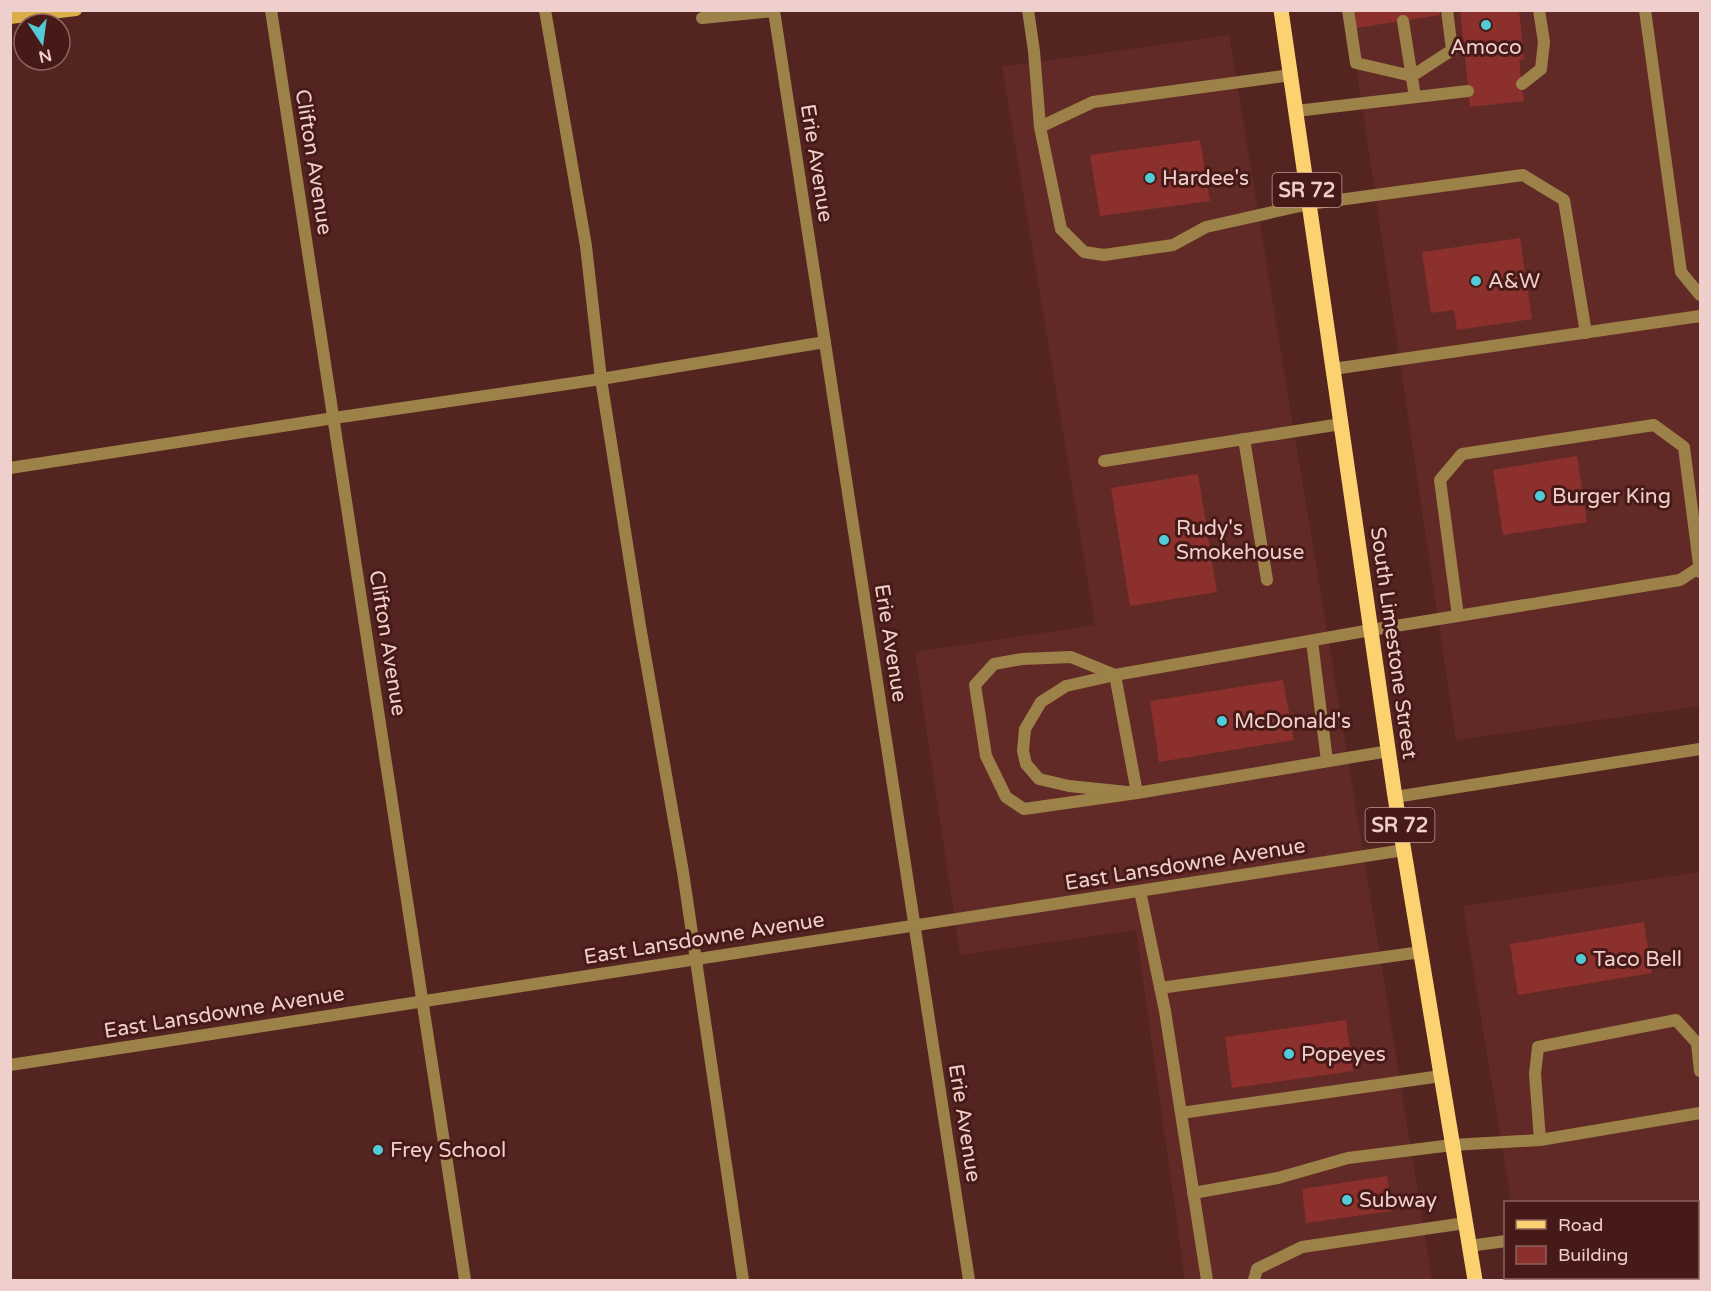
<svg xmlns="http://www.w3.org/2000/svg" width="1711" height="1291" viewBox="0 0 1711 1291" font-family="'Varela Round',sans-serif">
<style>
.built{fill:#622a26}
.building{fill:#8b302c}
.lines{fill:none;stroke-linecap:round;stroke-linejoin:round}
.service{stroke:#9c8248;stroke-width:12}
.minor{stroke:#9c8248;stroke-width:12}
.secondary{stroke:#d8ad4a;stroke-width:12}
.primary{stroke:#fcd16f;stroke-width:15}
.poi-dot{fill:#52cbd9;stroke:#481a17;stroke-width:2}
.labels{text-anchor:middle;stroke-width:6;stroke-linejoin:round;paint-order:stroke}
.shield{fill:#481a17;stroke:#bd9995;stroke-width:1.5}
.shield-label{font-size:20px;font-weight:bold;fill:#efcfcb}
.poi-label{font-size:21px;fill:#efcfcb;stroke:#481a17;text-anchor:start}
.street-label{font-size:21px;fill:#efcfcb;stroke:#481a17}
</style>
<rect width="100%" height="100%" fill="#542421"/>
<g class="built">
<polygon points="1348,11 1700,11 1700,706 1456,740"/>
<polygon points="1229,35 1372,906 1432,1280 1185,1280 1136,930 960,955 915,652 1095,625 1002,67"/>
<polygon points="1700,872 1700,1280 1524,1280 1523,1278 1698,1278 1698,1202 1511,1202 1463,906"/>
</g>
<g class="building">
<polygon points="1354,10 1440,10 1440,15 1356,28"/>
<polygon points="1460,10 1519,10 1524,59 1519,60 1524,101 1470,107"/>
<polygon points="1200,140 1210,201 1100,216 1090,155"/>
<polygon points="1520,238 1532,319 1457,330 1454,310 1431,313 1422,252"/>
<polygon points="1577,456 1587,522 1503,535 1493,470"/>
<polygon points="1198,474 1217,592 1130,606 1111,488"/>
<polygon points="1283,680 1294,740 1159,762 1150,701"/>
<polygon points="1644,922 1652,973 1518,995 1510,944"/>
<polygon points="1346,1020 1353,1071 1232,1088 1225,1037"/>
<polygon points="1387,1176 1392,1211 1306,1223 1302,1189"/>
<polygon points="1570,1278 1664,1278 1665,1280 1571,1280"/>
</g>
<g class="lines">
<g class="service">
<polyline points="545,10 586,246 601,379 640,626 683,872 743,1280"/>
<polyline points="1028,10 1034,51 1040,127"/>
<polyline points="1348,10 1356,63 1412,76 1452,50 1447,10"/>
<polyline points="1645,10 1681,272 1700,295"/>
<polyline points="702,18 774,11"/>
<polyline points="1403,21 1415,97"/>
<polyline points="1291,75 1093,102 1040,127 1061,229 1084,252 1104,255 1173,245 1206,227 1309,204 1523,175 1564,200 1586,333"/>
<polyline points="1522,84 1541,69 1544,42 1539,10"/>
<polyline points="1296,111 1468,91"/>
<polyline points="1333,369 1700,316"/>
<polyline points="1244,439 1267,580"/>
<polyline points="1104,461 1341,424"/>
<polyline points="10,468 334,418 601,379 825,342"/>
<polyline points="1458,616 1440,480 1462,454 1654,425 1684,447 1700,572"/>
<polyline points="1312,641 1327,761"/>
<polyline points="1115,675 1071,657 1022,659 994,664 975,685 986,756 1006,797 1024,809 1137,793 1389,751"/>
<polyline points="1115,675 1137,793"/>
<polyline points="1137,793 1069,786 1039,779 1026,764 1023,751 1025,729 1041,702 1066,686 1115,675 1371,630 1680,580 1700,567"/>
<polyline points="1140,891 1165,1011 1207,1280"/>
<polyline points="1160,988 1421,952"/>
<polyline points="1181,1113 1441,1076"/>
<polyline points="1540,1140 1535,1074 1538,1047 1676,1020 1697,1043 1700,1071"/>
<polyline points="1193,1193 1278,1178 1348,1158 1452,1145 1540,1140 1700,1113"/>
<polyline points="1469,1246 1506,1241"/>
<polyline points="1698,1265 1700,1280"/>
<polyline points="1254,1280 1257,1269 1302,1247 1465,1223"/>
</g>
<g class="minor">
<polyline points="271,10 465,1280"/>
<polyline points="774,11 969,1280"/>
<polyline points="1395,797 1700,749"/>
<polyline points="10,1065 1404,850"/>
</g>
<polyline class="secondary" points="10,18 76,10"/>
<polyline class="primary" points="1281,10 1395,797 1475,1280"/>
</g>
<g class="poi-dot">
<circle cx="1486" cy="25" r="6"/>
<circle cx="1150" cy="178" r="6"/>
<circle cx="1476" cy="281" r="6"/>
<circle cx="1540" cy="496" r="6"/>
<circle cx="1164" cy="540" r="6"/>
<circle cx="1222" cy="721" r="6"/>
<circle cx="1581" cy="959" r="6"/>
<circle cx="1289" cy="1054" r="6"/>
<circle cx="378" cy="1150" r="6"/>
<circle cx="1347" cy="1200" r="6"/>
</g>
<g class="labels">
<g class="shield">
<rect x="1272.5" y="173" width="69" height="34" rx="4.5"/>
<rect x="1365.5" y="808" width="69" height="34" rx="4.5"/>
</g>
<g class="shield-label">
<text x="1307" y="197">SR 72</text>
<text x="1400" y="832">SR 72</text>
</g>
<g class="poi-label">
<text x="1486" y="54" text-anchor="middle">Amoco</text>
<text x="1162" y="185">Hardee's</text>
<text x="1488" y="288">A&amp;W</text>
<text x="1552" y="503">Burger King</text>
<text x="1176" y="535">Rudy's<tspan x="1176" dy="24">Smokehouse</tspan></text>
<text x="1234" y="728">McDonald's</text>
<text x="1593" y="966">Taco Bell</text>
<text x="1301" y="1061">Popeyes</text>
<text x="390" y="1157">Frey School</text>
<text x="1359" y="1207">Subway</text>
</g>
<g class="street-label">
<text transform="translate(314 162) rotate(81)" y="7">Clifton Avenue</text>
<text transform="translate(817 163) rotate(81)" y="7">Erie Avenue</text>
<text transform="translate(388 643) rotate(81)" y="7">Clifton Avenue</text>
<text transform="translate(891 643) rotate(81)" y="7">Erie Avenue</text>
<text transform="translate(1394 643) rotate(82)" y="7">South Limestone Street</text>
<text transform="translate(1185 864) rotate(-9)" y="7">East Lansdowne Avenue</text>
<text transform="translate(704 938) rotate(-9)" y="7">East Lansdowne Avenue</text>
<text transform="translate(224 1012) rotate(-9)" y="7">East Lansdowne Avenue</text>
<text transform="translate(965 1123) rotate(81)" y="7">Erie Avenue</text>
</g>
</g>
<rect width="1711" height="1291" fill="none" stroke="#efcfcb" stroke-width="24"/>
<rect x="1504" y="1201" width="195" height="78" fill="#481a17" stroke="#8b625f" stroke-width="1.5"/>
<rect x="1516" y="1220" width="30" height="9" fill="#fcd16f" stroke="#8b625f" stroke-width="1.5"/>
<text x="1558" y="1231" font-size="18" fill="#efcfcb">Road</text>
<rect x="1516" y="1246" width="30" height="18" fill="#8b302c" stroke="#8b625f" stroke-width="1.5"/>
<text x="1558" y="1261" font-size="18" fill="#efcfcb">Building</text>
<g transform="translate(42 42) rotate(167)"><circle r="28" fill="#481a17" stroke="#8b625f" stroke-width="1.5"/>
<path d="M0-4.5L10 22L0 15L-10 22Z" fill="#52cbd9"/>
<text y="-9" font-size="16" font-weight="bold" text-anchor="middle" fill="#efcfcb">N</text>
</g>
</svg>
